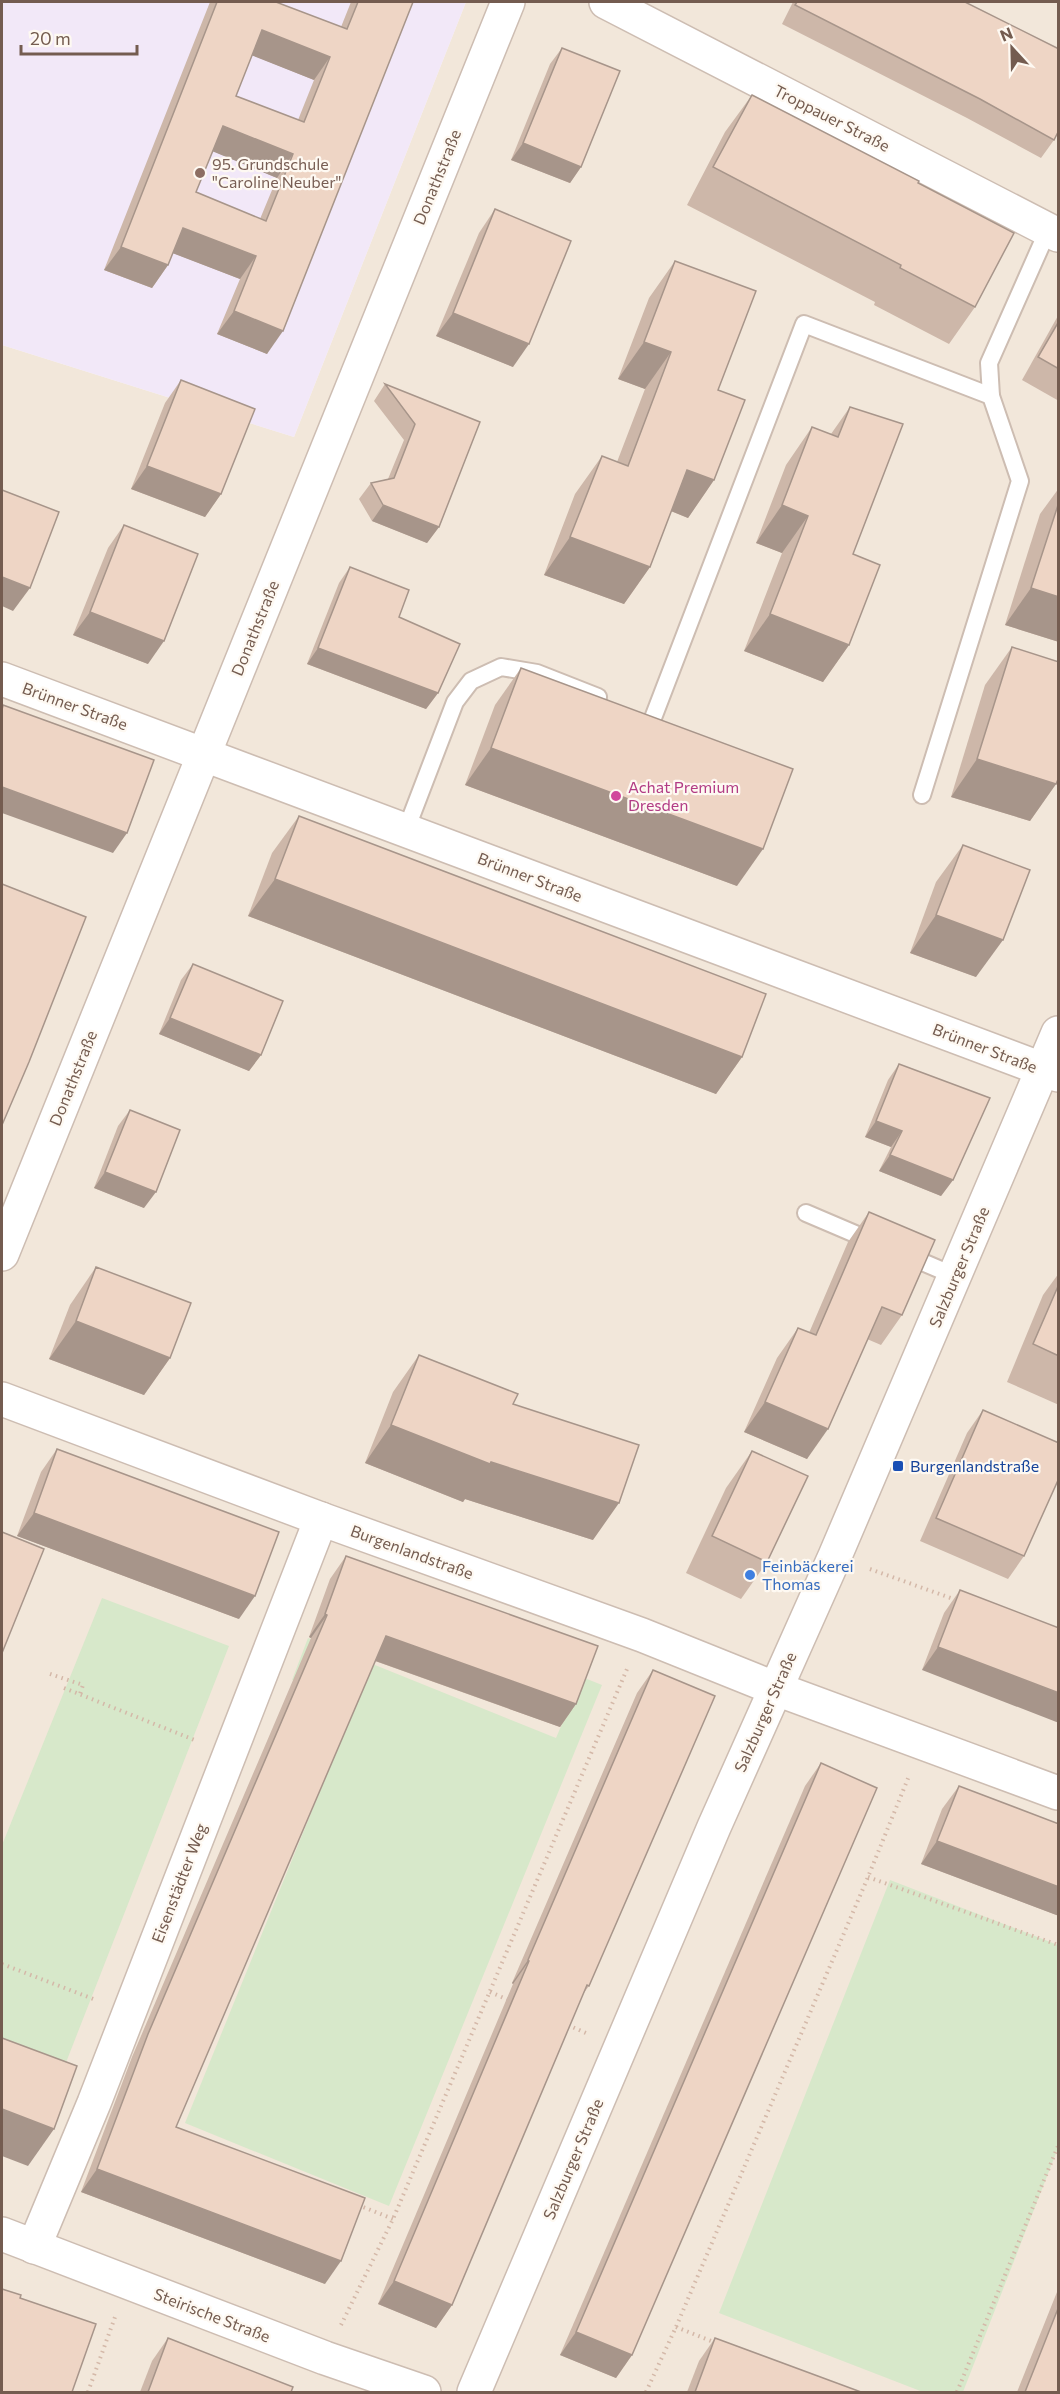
<svg xmlns="http://www.w3.org/2000/svg" width="1060" height="2394" viewBox="0 0 1060 2394" font-family="Commissioner,sans-serif">
<style>
.residential{fill:#f2e7da}
.education{fill:#f2e8f8}
.green{fill:#d7e8ca}
.lines{fill:none;stroke-linecap:round;stroke-linejoin:round}
.service-casing{stroke:#cdbdb2;stroke-width:20}
.minor-casing{stroke:#cdbdb2;stroke-width:36}
.tertiary-casing{stroke:#cdbdb2;stroke-width:36}
.path{stroke:#d4b8a8;stroke-width:4;stroke-dasharray:1.5 4.5;stroke-linecap:butt}
.service{stroke:#fff;stroke-width:16}
.minor{stroke:#fff;stroke-width:33}
.tertiary{stroke:#fff;stroke-width:33}
.wall{fill:#cdb7a9;fill-rule:evenodd}
.shaded-wall{fill:#a7958a}
.building{fill:#eed5c5;stroke:#a7958a;stroke-width:1.5;fill-rule:evenodd}
.education-dot{fill:#8d6e63;stroke:#fef9f2;stroke-width:2}
.hotel-dot{fill:#d1479c;stroke:#fef9f2;stroke-width:2}
.transit-dot{fill:#1a4fb4;stroke:#fef9f2;stroke-width:2}
.shop-dot{fill:#3f7fe0;stroke:#fef9f2;stroke-width:2}
.labels{text-anchor:middle;stroke-width:4.5;stroke-linejoin:round;paint-order:stroke}
.street-label{font-size:16px;fill:#745c50;stroke:#fef9f2}
.education-label{font-size:16px;fill:#785e54;stroke:#fef9f2;text-anchor:start}
.hotel-label{font-size:16px;fill:#b23c85;stroke:#fef9f2;text-anchor:start}
.transit-label{font-size:16px;fill:#164399;stroke:#fef9f2;text-anchor:start}
.shop-label{font-size:16px;fill:#366cbe;stroke:#fef9f2;text-anchor:start}
</style>
<rect width="100%" height="100%" fill="#fbf5eb"/>
<polygon class="residential" points="466,2 1058,2 1058,2392 2,2392 2,345 294,437"/>
<polygon class="education" points="2,2 466,2 294,437 2,345"/>
<g class="green">
<polygon points="102,1598 229,1646 56,2088 2,2068 2,1845"/>
<polygon points="308,1638 556,1738 582,1677 602,1685 389,2206 185,2123 355,1705 292,1680"/>
<polygon points="890,1880 1058,1945 1058,2148 963,2392 923,2392 719,2313"/>
</g>
<g class="lines">
<g class="service-casing">
<g id="service">
<polyline points="653,718 804,324 991,396"/>
<polyline points="922,795 1020,481 991,396 989,363 1048,230"/>
<polyline points="406,830 455,702 471,681 501,667 537,673 598,697"/>
<polyline points="806,1213 874,1242"/>
<polyline points="906,1255 955,1276"/>
</g>
</g>
<g class="minor-casing">
<g id="minor">
<polyline points="606,2 1058,235"/>
<polyline points="2,679 1058,1075"/>
<polyline points="2,1254 508,2"/>
<polyline points="2,1399 321,1519 642,1635 774,1688 1058,1793"/>
<polyline points="2,2234 325,2358 424,2392"/>
<polyline points="34,2247 94,2103 321,1519"/>
</g>
</g>
<g class="tertiary-casing">
<polyline id="tertiary" points="474,2392 714,1827 835,1556 1058,1033"/>
</g>
<g class="path">
<polyline points="870,1569 956,1600"/>
<polyline points="50,1674 83,1685 80,1694"/>
<polyline points="64,1688 197,1741"/>
<polyline points="868,1877 1058,1945"/>
<polyline points="2,1964 96,2000"/>
<polyline points="490,1992 511,2001"/>
<polyline points="568,2025 588,2034"/>
<polyline points="358,2205 393,2219"/>
<polyline points="341,2325 393,2219 627,1669"/>
<polyline points="676,2327 716,2343"/>
<polyline points="88,2392 115,2317"/>
<polyline points="646,2392 676,2327 868,1877 909,1776"/>
<polyline points="957,2392 1058,2146"/>
</g>
<use href="#service" class="service"/>
<use href="#minor" class="minor"/>
<use href="#tertiary" class="tertiary"/>
</g>
<g class="wall">
<path d="M210 2H276L341 27 351 2H413L267 354 217 334 240 279 173 253 168 265 152 288 104 270ZM252 55 314 80 298 120 236 96ZM213 151 277 178 260 219 196 192Z"/>
<polygon points="793,2 965,2 1054,140 1041,158 967,118 782,24"/>
<polygon points="562,48 581,167 570,183 511,160 550,64"/>
<polygon points="752,95 918,183 975,307 949,344 874,305 875,302 687,205 725,132"/>
<polygon points="495,209 513,367 436,336 479,233"/>
<polygon points="675,261 718,390 714,480 688,518 671,511 650,567 624,604 544,575 575,494 602,456 617,462 645,389 618,379 649,298"/>
<polygon points="1059,314 1059,401 1022,380"/>
<polygon points="181,380 221,494 205,517 131,489 165,403"/>
<polygon points="385,384 480,422 439,527 427,543 372,521 359,499 371,483 388,479 404,440 374,401"/>
<polygon points="850,407 853,554 849,645 823,682 744,651 782,553 756,543 786,465 812,427 831,434"/>
<polygon points="1059,488 1059,642 1005,625 1040,514"/>
<polygon points="124,525 148,664 73,635 108,548"/>
<polygon points="350,567 399,617 438,693 426,709 307,664 339,583"/>
<polygon points="1012,647 1056,784 1030,821 951,797 985,685"/>
<polygon points="521,668 737,886 465,785 495,705"/>
<polygon points="299,816 742,1057 716,1094 248,916 272,853"/>
<polygon points="963,845 976,977 910,953 936,882"/>
<polygon points="193,964 261,1055 249,1071 159,1034 181,980"/>
<polygon points="899,1064 953,1180 941,1196 879,1171 891,1147 865,1137 888,1080"/>
<polygon points="130,1110 144,1208 94,1188 118,1126"/>
<polygon points="869,1212 902,1315 881,1345 867,1339 807,1459 744,1432 777,1358 798,1328 809,1333 848,1242"/>
<polygon points="96,1267 170,1358 144,1395 49,1359 70,1305"/>
<polygon points="1059,1273 1059,1405 1007,1382 1043,1295"/>
<polygon points="419,1355 513,1404 593,1540 465,1499 463,1502 365,1463 393,1392"/>
<polygon points="983,1410 1024,1556 1008,1579 920,1541 967,1433"/>
<polygon points="57,1449 239,1619 17,1536 41,1472"/>
<polygon points="752,1451 767,1562 741,1599 686,1573 726,1488"/>
<polygon points="346,1556 576,1704 560,1727 375,1661 176,2127 325,2284 81,2192 132,2057 311,1638 309,1637 330,1579"/>
<polygon points="960,1590 1059,1628 922,1670 944,1613"/>
<polygon points="653,1670 589,1986 583,1994 452,2305 436,2328 378,2304 513,1984 512,1983 637,1693"/>
<polygon points="821,1763 632,2355 616,2378 560,2355 805,1786"/>
<polygon points="959,1786 1059,1824 1059,1916 921,1864 942,1809"/>
<polygon points="1059,2287 1059,2392 1017,2392"/>
<polygon points="168,2338 291,2392 140,2392 152,2361"/>
<polygon points="715,2338 861,2392 687,2392 699,2361"/>
</g>
<g class="shaded-wall">
<polygon points="262,30 330,57 314,80 246,53"/>
<polygon points="223,126 293,154 277,178 207,149"/>
<polygon points="523,143 581,167 570,183 511,160"/>
<polygon points="183,228 256,256 240,279 167,251"/>
<polygon points="121,247 168,265 152,288 104,270"/>
<polygon points="234,311 283,331 267,354 217,334"/>
<polygon points="453,313 529,344 513,367 436,336"/>
<polygon points="644,342 671,352 645,389 618,379"/>
<polygon points="147,466 221,494 205,517 131,489"/>
<polygon points="687,470 714,480 688,518 661,507"/>
<polygon points="383,505 439,527 427,543 372,521"/>
<polygon points="782,505 808,516 782,553 756,543"/>
<polygon points="570,537 650,567 624,604 544,575"/>
<polygon points="2,577 30,588 13,611 2,606"/>
<polygon points="1031,588 1059,597 1059,642 1005,625"/>
<polygon points="90,612 164,641 148,664 73,635"/>
<polygon points="770,614 849,645 823,682 744,651"/>
<polygon points="318,648 438,693 426,709 307,664"/>
<polygon points="491,748 763,849 737,886 465,785"/>
<polygon points="977,759 1056,784 1030,821 951,797"/>
<polygon points="2,787 127,833 113,853 2,813"/>
<polygon points="275,879 742,1057 716,1094 248,916"/>
<polygon points="936,915 1003,940 976,977 910,953"/>
<polygon points="170,1018 261,1055 249,1071 159,1034"/>
<polygon points="876,1121 902,1131 891,1147 865,1137"/>
<polygon points="890,1155 953,1180 941,1196 879,1171"/>
<polygon points="105,1172 156,1192 144,1208 94,1188"/>
<polygon points="76,1321 170,1358 144,1395 49,1359"/>
<polygon points="765,1402 828,1429 807,1459 744,1432"/>
<polygon points="391,1425 491,1462 619,1503 593,1540 465,1499 463,1502 365,1463"/>
<polygon points="34,1513 255,1596 239,1619 17,1536"/>
<polygon points="325,1614 327,1615 311,1638 309,1637"/>
<polygon points="386,1636 576,1704 560,1727 370,1659"/>
<polygon points="938,1647 1059,1693 1059,1723 922,1670"/>
<polygon points="937,1841 1059,1887 1059,1916 921,1864"/>
<polygon points="528,1960 529,1961 513,1984 512,1983"/>
<polygon points="2,2109 54,2129 28,2166 2,2156"/>
<polygon points="97,2169 341,2261 325,2284 81,2192"/>
<polygon points="394,2281 452,2305 436,2328 378,2304"/>
<polygon points="576,2332 632,2355 616,2378 560,2355"/>
</g>
<g class="building">
<path d="M217 2H276L347 29 358 2H413L283 331 234 311 256 256 183 228 168 265 121 247ZM262 30 330 57 304 122 236 96ZM223 126 293 154 266 221 196 192Z"/>
<polygon points="797,2 965,2 1059,49 1059,130 1054,140 980,99 795,5"/>
<polygon points="562,48 620,71 581,167 523,143"/>
<polygon points="752,95 919,181 918,183 1014,233 975,307 900,268 901,265 713,167"/>
<polygon points="495,209 571,241 529,344 453,313"/>
<polygon points="675,261 756,291 718,390 745,400 714,480 687,470 650,567 570,537 602,456 628,466 671,352 644,342"/>
<polygon points="1059,321 1059,369 1038,357"/>
<polygon points="181,380 255,409 221,494 147,466"/>
<polygon points="385,384 480,422 439,527 383,505 371,483 394,478 415,424"/>
<polygon points="850,407 903,424 853,554 880,565 849,645 770,614 808,516 782,505 812,427 838,437"/>
<polygon points="2,490 59,512 30,588 2,577"/>
<polygon points="1059,502 1059,597 1031,588"/>
<polygon points="124,525 198,554 164,641 90,612"/>
<polygon points="350,567 409,590 399,617 460,644 438,693 318,648"/>
<polygon points="1012,647 1059,662 1059,777 1056,784 977,759"/>
<polygon points="521,668 793,769 763,849 491,748"/>
<polygon points="3,705 154,760 127,833 2,787 2,710"/>
<polygon points="299,816 766,994 742,1057 275,879"/>
<polygon points="963,845 1030,870 1003,940 936,915"/>
<polygon points="2,884 86,917 29,1062 2,1125"/>
<polygon points="193,964 283,1001 261,1055 170,1018"/>
<polygon points="899,1064 990,1098 953,1180 890,1155 902,1131 876,1121"/>
<polygon points="130,1110 180,1130 156,1192 105,1172"/>
<polygon points="869,1212 935,1240 902,1315 882,1307 828,1429 765,1402 798,1328 816,1335"/>
<polygon points="96,1267 191,1303 170,1358 76,1321"/>
<polygon points="1059,1284 1059,1356 1033,1344"/>
<polygon points="419,1355 518,1394 513,1404 639,1445 619,1503 491,1462 490,1464 391,1425"/>
<polygon points="983,1410 1059,1443 1059,1478 1024,1556 936,1518"/>
<polygon points="57,1449 279,1532 255,1596 34,1513"/>
<polygon points="752,1451 808,1476 767,1562 712,1536"/>
<polygon points="2,1532 44,1549 2,1653"/>
<polygon points="346,1556 598,1646 576,1704 386,1636 176,2127 365,2198 341,2261 97,2169 148,2034 327,1615 325,1614"/>
<polygon points="960,1590 1059,1628 1059,1693 938,1647"/>
<polygon points="653,1670 715,1696 589,1986 587,1985 452,2305 394,2281 529,1961 528,1960"/>
<polygon points="821,1763 877,1788 632,2355 576,2332"/>
<polygon points="959,1786 1059,1824 1059,1887 937,1841"/>
<polygon points="2,2038 77,2066 54,2129 2,2109"/>
<polygon points="2,2289 21,2295 20,2298 96,2324 72,2392 2,2392"/>
<polygon points="1059,2306 1059,2392 1025,2392"/>
<polygon points="168,2338 293,2387 291,2392 148,2392"/>
<polygon points="715,2338 861,2392 695,2392"/>
</g>
<circle class="education-dot" cx="200" cy="173" r="6"/>
<circle class="hotel-dot" cx="616" cy="796" r="6"/>
<rect class="transit-dot" x="892" y="1460" width="12" height="12" rx="3"/>
<circle class="shop-dot" cx="750" cy="1575" r="6"/>
<g class="labels">
<g class="street-label">
<text transform="translate(832 118) rotate(27)" y="6">Troppauer Straße</text>
<text transform="translate(437 177) rotate(-68)" y="6">Donathstraße</text>
<text transform="translate(255 628) rotate(-68)" y="6">Donathstraße</text>
<text transform="translate(75 706) rotate(20)" y="6">Brünner Straße</text>
<text transform="translate(530 877) rotate(21)" y="6">Brünner Straße</text>
<text transform="translate(985 1048) rotate(21)" y="6">Brünner Straße</text>
<text transform="translate(73 1078) rotate(-68)" y="6">Donathstraße</text>
<text transform="translate(959 1267) rotate(-67)" y="6">Salzburger Straße</text>
<text transform="translate(412 1552) rotate(20)" y="6">Burgenlandstraße</text>
<text transform="translate(765 1712) rotate(-66)" y="6">Salzburger Straße</text>
<text transform="translate(179 1883) rotate(-69)" y="6">Eisenstädter Weg</text>
<text transform="translate(573 2159) rotate(-67)" y="6">Salzburger Straße</text>
<text transform="translate(212 2315) rotate(21)" y="6">Steirische Straße</text>
</g>
<g class="education-label">
<text x="212" y="170">95. Grundschule<tspan x="212" dy="18">"Caroline Neuber"</tspan></text>
</g>
<g class="hotel-label">
<text x="628" y="793">Achat Premium<tspan x="628" dy="18">Dresden</tspan></text>
</g>
<g class="transit-label">
<text x="910" y="1472">Burgenlandstraße</text>
</g>
<g class="shop-label">
<text x="762" y="1572">Feinbäckerei<tspan x="762" dy="18">Thomas</tspan></text>
</g>
</g>
<rect width="1060" height="2394" fill="none" stroke="#745c50" stroke-width="6"/>
<g transform="translate(1012 48) rotate(338)" stroke="#fef9f2" stroke-width="4.5" paint-order="stroke">
<path d="M0-4.5L10 22L0 15L-10 22Z" fill="#745c50"/>
<text y="-9" font-size="16" font-weight="bold" text-anchor="middle" fill="#745c50">N</text>
</g>
<path d="M21 45v9h116v-9" fill="none" stroke="#745c50" stroke-width="3"/>
<text x="30" y="45" font-size="18" fill="#745c50" stroke="#fef9f2" stroke-width="4.5" paint-order="stroke">20 m</text>
</svg>
